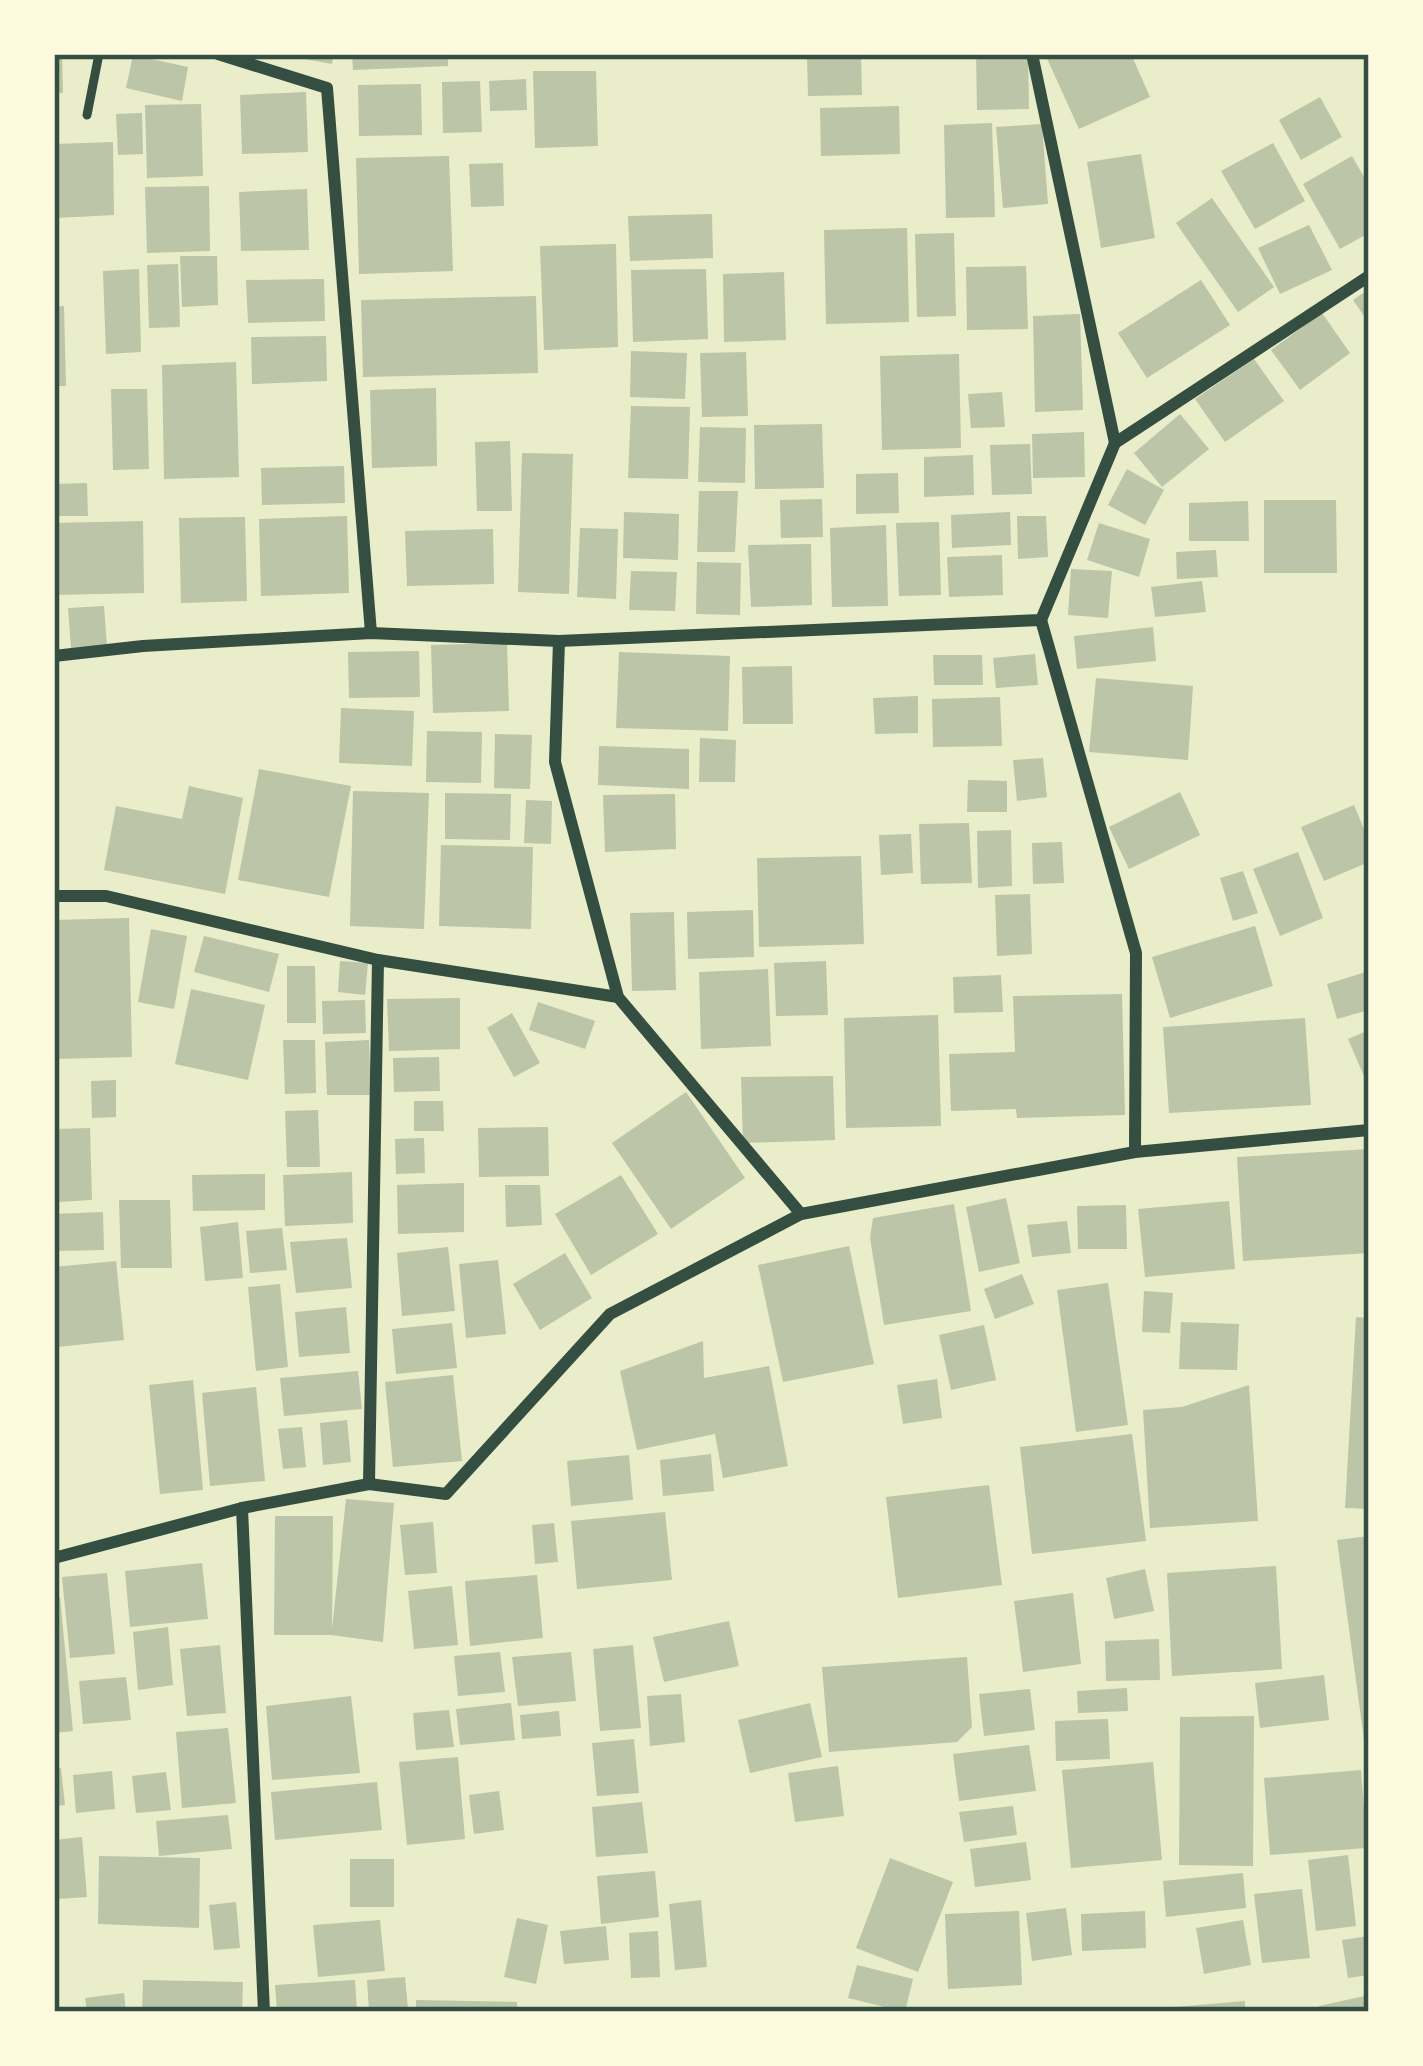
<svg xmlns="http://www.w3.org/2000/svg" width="1423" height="2066" viewBox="0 0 1423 2066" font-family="'Work Sans',sans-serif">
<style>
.building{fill:#bcc5a7}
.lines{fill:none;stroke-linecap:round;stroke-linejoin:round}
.service{stroke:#344e41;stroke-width:9}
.minor{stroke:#344e41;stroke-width:12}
.neatline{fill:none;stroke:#344e41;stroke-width:4.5}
</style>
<rect width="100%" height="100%" fill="#e9edc9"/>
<g class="building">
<polygon points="54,54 62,54 63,93 54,93"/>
<polygon points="289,54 334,54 332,64 288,56"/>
<polygon points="352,54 448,54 448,66 353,70"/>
<polygon points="807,54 861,54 862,95 808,96"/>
<polygon points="976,54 1028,54 1029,109 977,110"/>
<polygon points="1045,54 1131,54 1150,97 1079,129"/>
<polygon points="133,55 188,67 182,101 126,88"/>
<polygon points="533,71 596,71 598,146 535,148"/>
<polygon points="526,79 527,110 490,111 489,81"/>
<polygon points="480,81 482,132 443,133 442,82"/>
<polygon points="421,84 422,135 359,136 358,85"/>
<polygon points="306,92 308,152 242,154 240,95"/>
<polygon points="1320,97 1342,137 1301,160 1279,120"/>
<polygon points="201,104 203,176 147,178 145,105"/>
<polygon points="899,106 900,154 821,156 820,108"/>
<polygon points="142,113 143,154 118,155 116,114"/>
<polygon points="992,123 995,217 946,218 944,125"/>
<polygon points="1042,124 1048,204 1003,208 996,127"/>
<polygon points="113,142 114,215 56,218 54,144"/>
<polygon points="1273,143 1305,201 1255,229 1221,171"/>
<polygon points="1141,154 1155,238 1101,248 1087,162"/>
<polygon points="449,156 453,271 359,274 356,158"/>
<polygon points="1352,156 1369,186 1369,233 1340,249 1303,184"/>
<polygon points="503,163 504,206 471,207 469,164"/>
<polygon points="209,186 210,251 147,253 145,187"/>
<polygon points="307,189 309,250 241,251 239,192"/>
<polygon points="1212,198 1274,287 1238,312 1176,223"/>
<polygon points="712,214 713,258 630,261 628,216"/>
<polygon points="1309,225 1332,270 1280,294 1258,248"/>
<polygon points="907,228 909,322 826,324 824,230"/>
<polygon points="954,233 956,316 917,317 915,234"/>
<polygon points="616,244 618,347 544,350 540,246"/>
<polygon points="180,256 217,256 218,305 182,307"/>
<polygon points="178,264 180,327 149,328 147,265"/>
<polygon points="1026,266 1028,329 967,330 966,267"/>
<polygon points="139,269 141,352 106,354 103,271"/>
<polygon points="706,269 708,339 633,342 631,270"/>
<polygon points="784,272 786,340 724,342 723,274"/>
<polygon points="324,279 325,321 248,323 246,280"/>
<polygon points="1201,280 1230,325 1147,378 1118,333"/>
<polygon points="1369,289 1369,323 1353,300"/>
<polygon points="536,296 538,373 363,377 361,300"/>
<polygon points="64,306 66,386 54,386 54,307"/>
<polygon points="1322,313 1350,353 1300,390 1271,350"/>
<polygon points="1080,314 1083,410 1035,412 1033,316"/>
<polygon points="326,336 327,381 252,384 251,337"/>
<polygon points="631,351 687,353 685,399 630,397"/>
<polygon points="746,352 748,416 702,417 700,353"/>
<polygon points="959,354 961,448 882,450 880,356"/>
<polygon points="1254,359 1284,401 1225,442 1195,399"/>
<polygon points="236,362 239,477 164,479 162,365"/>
<polygon points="436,388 437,466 372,468 370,390"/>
<polygon points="111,389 147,389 149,469 113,470"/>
<polygon points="1002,392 1005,427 971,428 968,394"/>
<polygon points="631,406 690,407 688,479 628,478"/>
<polygon points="1180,414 1209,449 1162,487 1134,453"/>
<polygon points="822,424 824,488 755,489 754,425"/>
<polygon points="700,427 746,428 745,483 698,482"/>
<polygon points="1084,432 1085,477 1033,478 1032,434"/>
<polygon points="510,441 512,511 477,511 475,442"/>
<polygon points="1030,444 1032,494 992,495 990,445"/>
<polygon points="522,453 573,454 569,594 518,592"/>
<polygon points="973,455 974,495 924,497 924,457"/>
<polygon points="344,466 345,503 262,505 261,468"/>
<polygon points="1127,469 1164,490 1145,525 1108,505"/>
<polygon points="898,473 899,513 856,514 856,474"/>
<polygon points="87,483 88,516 54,516 54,484"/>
<polygon points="699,491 738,491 735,552 697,552"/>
<polygon points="822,499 823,537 781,538 780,500"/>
<polygon points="1264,500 1336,500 1337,573 1264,573"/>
<polygon points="1248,501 1249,541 1189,541 1189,503"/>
<polygon points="624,512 679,514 678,560 623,558"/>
<polygon points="1010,512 1011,545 952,548 951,515"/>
<polygon points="347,516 349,593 261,596 259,519"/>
<polygon points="1017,516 1046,516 1048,557 1018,559"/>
<polygon points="245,517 247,601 181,603 179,518"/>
<polygon points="143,521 144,593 54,595 54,523"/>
<polygon points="939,522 941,595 899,596 896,523"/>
<polygon points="1099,523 1150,539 1139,577 1087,560"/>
<polygon points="886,525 888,606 832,607 830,528"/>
<polygon points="580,528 618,529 616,599 577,597"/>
<polygon points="493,529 494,584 407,586 405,531"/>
<polygon points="811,544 812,605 751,607 748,545"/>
<polygon points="1216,550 1218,577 1177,579 1176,552"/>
<polygon points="1002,555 1003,595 949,597 947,557"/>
<polygon points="697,562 741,563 740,615 696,614"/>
<polygon points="1071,569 1112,571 1108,618 1068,615"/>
<polygon points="631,571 677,572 675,611 629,610"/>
<polygon points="1202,581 1206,612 1155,617 1151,587"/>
<polygon points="104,606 107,646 71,648 68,608"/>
<polygon points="1153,627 1156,661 1077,669 1074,636"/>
<polygon points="507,643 509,711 433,713 431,645"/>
<polygon points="419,651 420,697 349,698 348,652"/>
<polygon points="619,652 730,656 728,731 616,728"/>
<polygon points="1035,654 1038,685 996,688 993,658"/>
<polygon points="933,655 982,655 983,685 934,685"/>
<polygon points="792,666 793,724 743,724 742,667"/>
<polygon points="1096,678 1193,686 1188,760 1089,752"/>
<polygon points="918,696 918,733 875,734 873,698"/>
<polygon points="1000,697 1002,746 933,747 932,699"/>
<polygon points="341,708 414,711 412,766 339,763"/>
<polygon points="427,731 482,732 481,783 426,782"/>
<polygon points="495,734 532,735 530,789 494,788"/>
<polygon points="700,738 736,740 735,782 699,782"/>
<polygon points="599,746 689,749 689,789 598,785"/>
<polygon points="1043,758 1047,797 1017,801 1013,760"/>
<polygon points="259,769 351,786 329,897 238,880"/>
<polygon points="968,780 1007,781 1007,812 967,812"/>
<polygon points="189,786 243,798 225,894 104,870 116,806 182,819"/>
<polygon points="353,791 429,793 424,929 350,926"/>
<polygon points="1180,792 1200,835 1129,869 1109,827"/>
<polygon points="445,793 511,794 510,840 445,839"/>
<polygon points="675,794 676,849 605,852 603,795"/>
<polygon points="526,800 552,801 551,844 524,843"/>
<polygon points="1354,805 1369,841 1369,862 1324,881 1301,827"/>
<polygon points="969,823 972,883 921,884 919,824"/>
<polygon points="1011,830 1012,886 978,888 977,831"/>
<polygon points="911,834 913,873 881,875 879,835"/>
<polygon points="1062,842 1064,883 1033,884 1032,843"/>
<polygon points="441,845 533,847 531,929 439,926"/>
<polygon points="1298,852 1323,918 1280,936 1253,869"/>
<polygon points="861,856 864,944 759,947 757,858"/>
<polygon points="1243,871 1258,913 1233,921 1220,878"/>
<polygon points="1030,894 1032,954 997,956 995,895"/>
<polygon points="753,910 754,957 688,959 687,912"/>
<polygon points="674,912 676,990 632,991 630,913"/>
<polygon points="129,918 132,1057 54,1059 54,920"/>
<polygon points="1255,926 1273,986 1170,1018 1152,957"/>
<polygon points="151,929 187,936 174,1009 138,1002"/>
<polygon points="204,936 279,954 269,992 194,972"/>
<polygon points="340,961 368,963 365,995 338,992"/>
<polygon points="826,961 828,1015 776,1016 774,963"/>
<polygon points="287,966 315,966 316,1023 287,1023"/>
<polygon points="768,969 771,1046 701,1049 699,972"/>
<polygon points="1369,971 1369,1010 1337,1019 1327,984"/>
<polygon points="1001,975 1003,1012 954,1013 953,977"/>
<polygon points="191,989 265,1005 248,1080 175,1064"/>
<polygon points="1122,994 1125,1115 1017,1118 1016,1109 951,1111 949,1054 1015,1052 1013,996"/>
<polygon points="460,998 460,1049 389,1051 387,999"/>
<polygon points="365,1000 366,1033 323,1034 322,1001"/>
<polygon points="538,1002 595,1021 585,1049 529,1030"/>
<polygon points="512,1013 540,1063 514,1077 487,1028"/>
<polygon points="938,1015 941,1126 846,1128 844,1018"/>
<polygon points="1305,1018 1311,1105 1169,1113 1163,1027"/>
<polygon points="1369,1030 1369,1088 1348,1039"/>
<polygon points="283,1040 315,1040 316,1093 285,1094"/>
<polygon points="369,1040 371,1095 327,1095 325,1042"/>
<polygon points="439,1057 440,1091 394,1092 393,1058"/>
<polygon points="833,1076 835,1140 743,1143 741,1077"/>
<polygon points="116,1080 116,1117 92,1118 91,1081"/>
<polygon points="686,1092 745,1178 671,1229 612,1143"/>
<polygon points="414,1101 443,1101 444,1131 414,1131"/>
<polygon points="318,1110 320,1167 287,1167 285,1111"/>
<polygon points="548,1127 549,1176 479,1177 478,1128"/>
<polygon points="90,1128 92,1200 58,1202 55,1129"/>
<polygon points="424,1138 425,1173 396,1174 395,1139"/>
<polygon points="1369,1149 1369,1253 1243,1261 1237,1157"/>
<polygon points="352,1172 353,1223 285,1226 283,1175"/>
<polygon points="265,1174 265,1210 193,1211 192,1175"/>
<polygon points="621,1175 658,1234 591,1275 555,1214"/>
<polygon points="464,1183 464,1232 398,1234 397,1185"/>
<polygon points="505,1185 540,1185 542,1225 506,1227"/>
<polygon points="1006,1198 1020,1263 979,1272 966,1207"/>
<polygon points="119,1200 170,1200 172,1268 121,1268"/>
<polygon points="1229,1201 1235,1269 1145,1277 1138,1209"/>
<polygon points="954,1204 971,1311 884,1325 870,1238 873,1218"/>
<polygon points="1126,1205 1127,1249 1078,1249 1077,1206"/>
<polygon points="103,1212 104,1250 54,1251 54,1214"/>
<polygon points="1067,1221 1071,1253 1032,1257 1027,1225"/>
<polygon points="238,1222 243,1278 205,1281 200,1227"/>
<polygon points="282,1228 287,1270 250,1273 246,1231"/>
<polygon points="347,1238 352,1288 296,1293 290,1242"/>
<polygon points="849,1246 874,1364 783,1382 758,1265"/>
<polygon points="448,1247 455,1311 402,1316 397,1253"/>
<polygon points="565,1253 592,1298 540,1330 513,1284"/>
<polygon points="498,1260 506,1334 466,1338 459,1264"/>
<polygon points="116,1261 124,1340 57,1347 54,1267"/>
<polygon points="1022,1274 1034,1304 995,1319 984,1289"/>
<polygon points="1108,1283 1128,1425 1076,1432 1057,1290"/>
<polygon points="280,1284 288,1367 256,1371 248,1287"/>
<polygon points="1144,1291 1173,1293 1170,1333 1142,1332"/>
<polygon points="346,1307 350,1353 299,1357 295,1312"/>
<polygon points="1356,1317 1369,1318 1369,1509 1345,1508"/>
<polygon points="1181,1322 1239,1324 1237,1370 1179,1369"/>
<polygon points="452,1323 457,1368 396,1374 392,1329"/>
<polygon points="984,1325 996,1380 951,1390 939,1335"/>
<polygon points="703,1341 704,1378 769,1366 788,1466 723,1478 715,1434 637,1450 620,1371"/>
<polygon points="358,1371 362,1409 284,1416 280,1378"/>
<polygon points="453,1375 462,1461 393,1467 385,1382"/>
<polygon points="937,1379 942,1418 903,1424 897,1385"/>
<polygon points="193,1380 203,1490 160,1494 149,1385"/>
<polygon points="1249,1385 1258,1521 1150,1528 1143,1410 1182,1407"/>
<polygon points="256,1387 265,1481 210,1486 202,1393"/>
<polygon points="347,1420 351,1462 323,1465 320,1423"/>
<polygon points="302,1427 306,1467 283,1469 278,1429"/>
<polygon points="1132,1434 1146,1541 1032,1554 1020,1447"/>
<polygon points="711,1454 714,1491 663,1496 660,1460"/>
<polygon points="629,1455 633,1500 571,1506 567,1461"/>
<polygon points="989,1485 1002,1585 898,1598 886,1497"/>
<polygon points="346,1499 394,1503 383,1642 331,1635 274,1635 275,1516 333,1516 332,1629"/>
<polygon points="665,1512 672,1580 577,1589 571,1521"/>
<polygon points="433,1522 437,1573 405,1575 400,1525"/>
<polygon points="554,1523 558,1562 535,1564 532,1525"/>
<polygon points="1369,1536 1369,1755 1366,1755 1337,1540"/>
<polygon points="202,1563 208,1619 130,1627 125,1571"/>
<polygon points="1276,1566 1282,1669 1172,1676 1167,1573"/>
<polygon points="1145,1569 1154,1611 1114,1619 1106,1578"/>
<polygon points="107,1573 115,1654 70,1658 62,1577"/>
<polygon points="537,1575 543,1638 470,1646 465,1581"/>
<polygon points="452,1586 458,1645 414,1649 408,1591"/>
<polygon points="1073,1593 1081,1664 1023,1672 1014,1601"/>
<polygon points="60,1597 73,1731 54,1733 54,1598"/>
<polygon points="729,1621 739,1666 664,1682 653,1637"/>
<polygon points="168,1627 173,1685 138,1690 133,1632"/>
<polygon points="1159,1639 1160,1680 1106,1681 1105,1641"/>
<polygon points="220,1645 226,1713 187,1716 180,1649"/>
<polygon points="633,1645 641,1728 600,1731 593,1649"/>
<polygon points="500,1652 505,1692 458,1696 454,1656"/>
<polygon points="571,1652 576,1701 518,1706 512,1657"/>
<polygon points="967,1657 972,1727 957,1742 829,1752 822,1667"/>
<polygon points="1324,1675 1329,1720 1260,1728 1255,1683"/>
<polygon points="126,1677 131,1720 83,1724 79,1681"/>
<polygon points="1127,1688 1128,1711 1078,1713 1077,1691"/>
<polygon points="1030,1689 1035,1730 984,1736 979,1694"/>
<polygon points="681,1694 685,1742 650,1746 647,1696"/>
<polygon points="351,1696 360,1773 272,1780 266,1706"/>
<polygon points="511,1703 515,1740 460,1745 456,1709"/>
<polygon points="810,1703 822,1757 750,1773 738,1720"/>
<polygon points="449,1710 454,1747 416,1750 413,1713"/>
<polygon points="559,1711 561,1736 522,1739 520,1715"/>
<polygon points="1254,1716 1253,1866 1179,1865 1180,1717"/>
<polygon points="1108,1719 1110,1759 1056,1761 1055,1721"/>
<polygon points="228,1728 236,1803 182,1808 176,1732"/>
<polygon points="634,1739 639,1793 597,1796 592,1743"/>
<polygon points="1029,1745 1036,1791 959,1801 953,1754"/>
<polygon points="458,1757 465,1839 407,1845 399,1762"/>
<polygon points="1153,1762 1162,1860 1071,1868 1062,1770"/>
<polygon points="838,1766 844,1816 795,1822 788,1773"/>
<polygon points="61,1768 65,1805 54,1806 54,1769"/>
<polygon points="1361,1770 1367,1848 1270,1855 1264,1778"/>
<polygon points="112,1771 115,1809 76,1813 73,1775"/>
<polygon points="166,1772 171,1810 136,1813 132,1776"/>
<polygon points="377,1782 382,1830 275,1840 271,1792"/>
<polygon points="499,1791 504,1830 474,1834 469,1795"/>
<polygon points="642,1802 648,1853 596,1857 592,1807"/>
<polygon points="1013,1806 1017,1835 964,1842 959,1812"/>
<polygon points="228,1815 232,1849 159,1856 156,1821"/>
<polygon points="82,1837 87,1897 58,1899 54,1840"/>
<polygon points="1026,1842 1031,1880 975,1887 970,1849"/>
<polygon points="1348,1855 1356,1926 1316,1931 1308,1860"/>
<polygon points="99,1856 200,1858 199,1928 98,1924"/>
<polygon points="890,1858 953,1882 918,1972 856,1948"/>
<rect x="350" y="1859" width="44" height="48"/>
<polygon points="655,1871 659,1917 601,1924 597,1876"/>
<polygon points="1243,1873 1246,1908 1166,1917 1163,1881"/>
<polygon points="1302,1889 1310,1958 1262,1963 1254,1894"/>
<polygon points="701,1900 707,1967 675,1970 669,1904"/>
<polygon points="236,1902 240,1948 214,1950 209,1905"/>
<polygon points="1066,1908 1072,1955 1032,1961 1026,1913"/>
<polygon points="1019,1911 1022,1985 948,1989 945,1914"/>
<polygon points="1145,1911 1146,1948 1082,1951 1081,1914"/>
<polygon points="517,1918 548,1925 536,1984 504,1977"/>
<polygon points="380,1920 385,1971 318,1977 313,1925"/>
<polygon points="1243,1920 1251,1965 1204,1974 1196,1928"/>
<polygon points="606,1926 609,1960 564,1964 560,1931"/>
<polygon points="658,1931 660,1977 631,1978 629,1933"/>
<polygon points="1369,1936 1369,1975 1348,1978 1342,1940"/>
<polygon points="857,1965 913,1979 905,2012 848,1998"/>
<polygon points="405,1977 408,2009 369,2012 367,1980"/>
<polygon points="143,1980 243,1982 242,2012 142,2012"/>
<polygon points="355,1980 357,2012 277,2012 275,1985"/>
<polygon points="124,1993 126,2012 87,2012 85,1998"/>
<polygon points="1369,1995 1369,2012 1321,2012 1319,2006"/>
<polygon points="416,2000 517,2002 517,2012 416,2012"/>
<polygon points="1245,2001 1245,2012 1151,2012 1151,2009"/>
</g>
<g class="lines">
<polyline class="service" points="87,115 99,54"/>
<g class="minor">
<polyline points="218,54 327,88 371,633"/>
<polyline points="1032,54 1115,443"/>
<polyline points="1041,620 1136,953 1135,1152"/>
<polyline points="559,641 555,762 618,997 801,1214"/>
<polyline points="54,656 143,646 371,633 559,641 1041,620 1115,443 1369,276"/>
<polyline points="54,896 106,896 378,960 618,997"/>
<polyline points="369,1484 378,960"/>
<polyline points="242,1508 264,2012"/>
<polyline points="54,1558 242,1508 369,1484 446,1494 610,1314 801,1214 1135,1152 1369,1130"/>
</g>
</g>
<rect width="1423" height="2066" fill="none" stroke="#fefae0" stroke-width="114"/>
<rect x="57" y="57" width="1309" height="1952" class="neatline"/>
</svg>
